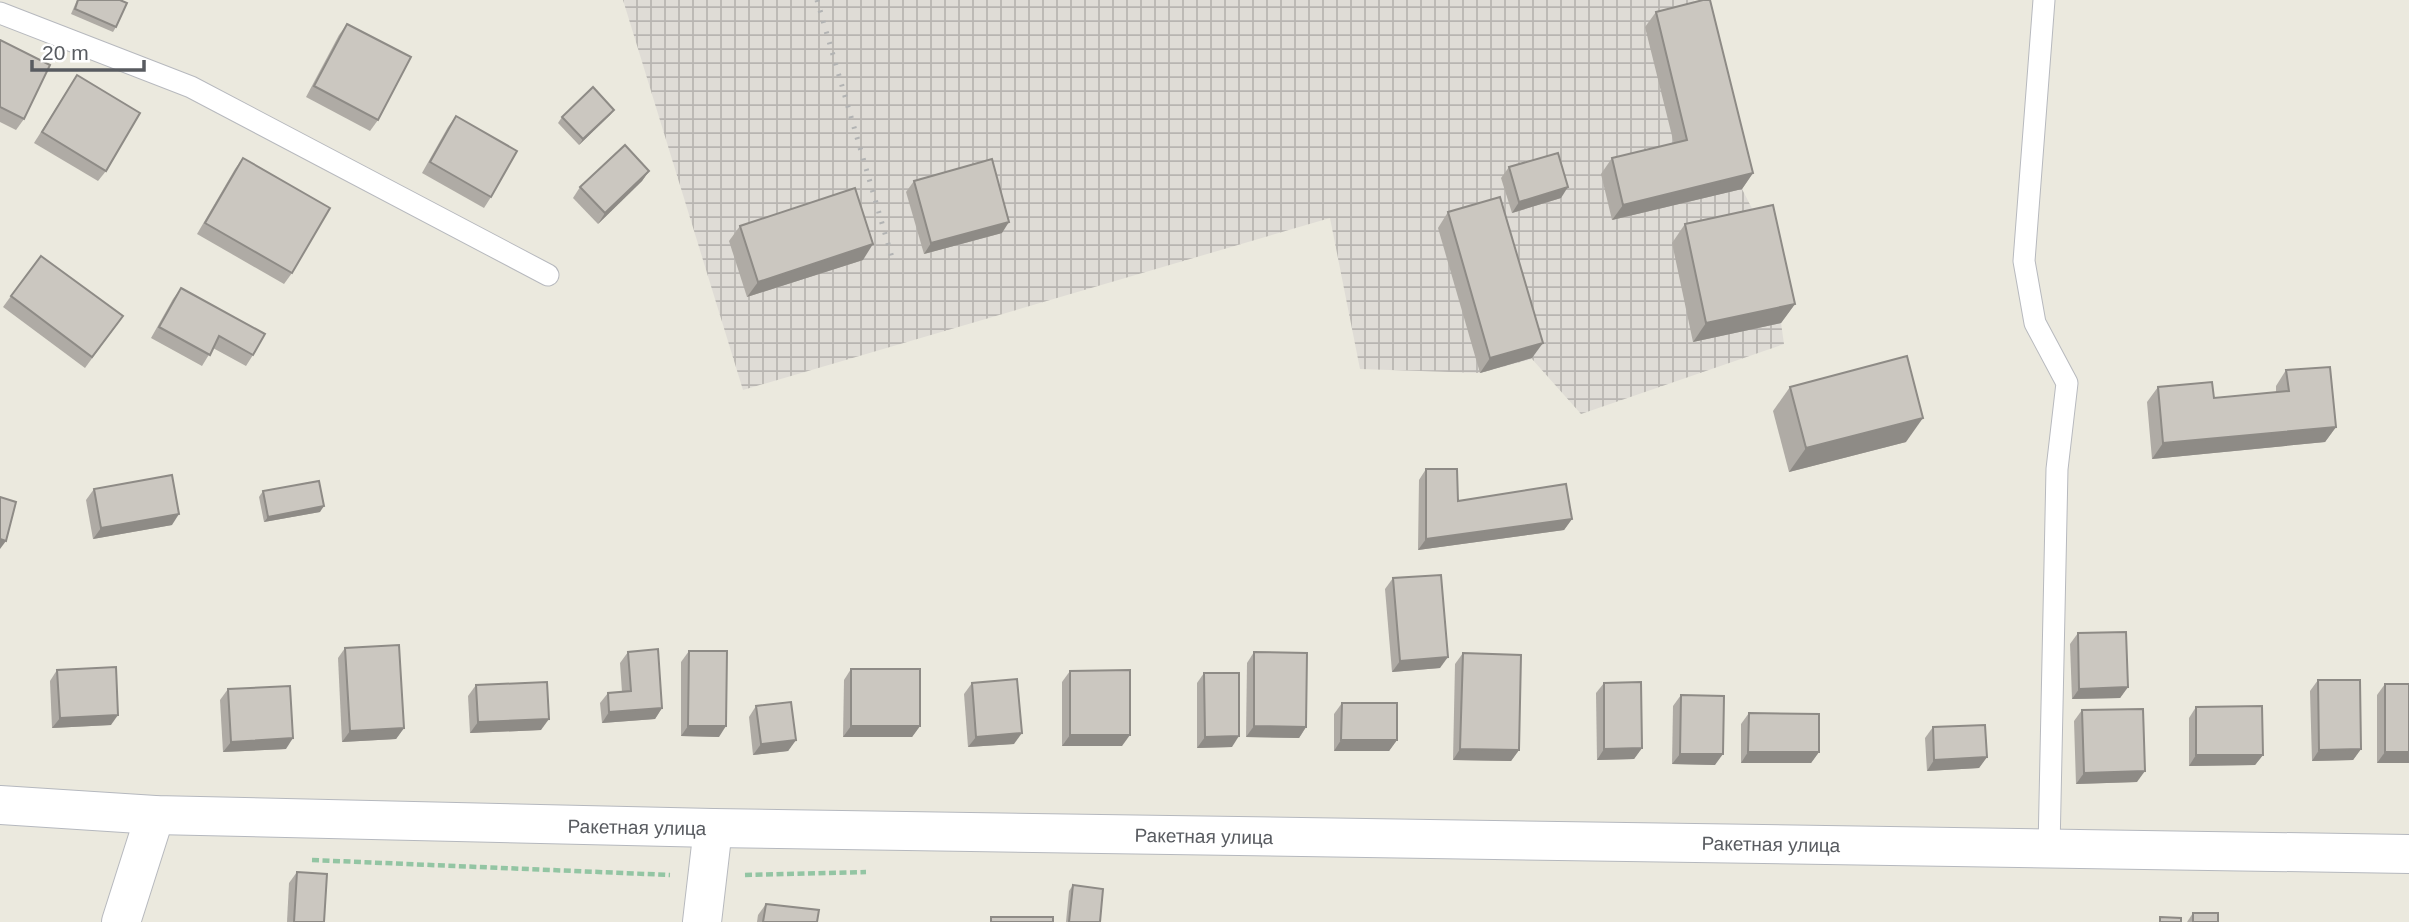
<svg xmlns="http://www.w3.org/2000/svg" width="2409" height="922" viewBox="0 0 2409 922" font-family="Arial,sans-serif">
<style>
.industrial{fill:url(#industrial-grid)}
.lines{fill:none;stroke-linecap:round;stroke-linejoin:round}
.service-casing{stroke:#b7b9be;stroke-width:23}
.minor-casing{stroke:#b7b9be;stroke-width:40}
.secondary-casing{stroke:#b5b8be;stroke-width:40}
.path{stroke:#93c5a3;stroke-width:4.5;stroke-dasharray:7 3.5;stroke-linecap:butt}
.service{stroke:#fff;stroke-width:21}
.minor{stroke:#fff;stroke-width:38}
.secondary{stroke:#fff;stroke-width:38}
.rail{stroke:#b2b3b3;stroke-width:5;stroke-dasharray:2 9;stroke-linecap:butt}
.wall{fill:#afaba5}
.shaded-wall{fill:#8e8b86}
.building{fill:#cbc7c0;stroke:#8e8b86;stroke-width:2}
.labels{text-anchor:middle;stroke-width:5;stroke-linejoin:round;paint-order:stroke}
.street-label{font-size:19px;fill:#585b60;stroke:#fff}
</style>
<defs>
<pattern id="industrial-grid" width="8" height="8" patternUnits="userSpaceOnUse" patternTransform="scale(1.75)"><rect width="8" height="8" fill="#dfdcd6"/><path d="M0 4h8M4 0v8" fill="none" stroke="#b8b5b1"/></pattern>
</defs>
<rect width="100%" height="100%" fill="#ebe9de"/>
<polygon class="industrial" points="623,0 1694,0 1742,189 1760,224 1781,323 1784,344 1581,414 1532,359 1480,373 1360,369 1330,218 743,390"/>
<g class="lines">
<g class="service-casing">
<g id="service">
<polyline points="2044,0 2024,261 2035,323 2067,383 2057,469 2049,849"/>
<polyline points="0,13 191,87 548,275"/>
</g>
</g>
<g class="minor-casing">
<g id="minor">
<polyline points="121,922 155,815"/>
<polyline points="702,922 713,828"/>
</g>
</g>
<g class="secondary-casing">
<polyline id="secondary" points="0,805 155,815 713,828 2409,854"/>
</g>
<g class="path">
<polyline points="312,860 670,875"/>
<polyline points="745,875 866,872"/>
</g>
<use href="#service" class="service"/>
<use href="#minor" class="minor"/>
<use href="#secondary" class="secondary"/>
<polyline class="rail" points="817,0 893,261"/>
</g>
<g class="wall">
<polygon points="77,0 120,0 116,27 113,32 71,14"/>
<polygon points="1656,12 1753,173 1742,189 1612,220 1601,174 1612,158 1674,144 1645,27"/>
<polygon points="347,24 378,120 370,131 306,97 339,35"/>
<polygon points="0,40 24,119 16,130 0,122"/>
<polygon points="77,75 106,171 98,181 34,143"/>
<polygon points="614,110 610,115 579,145 558,123 562,117"/>
<polygon points="456,116 491,197 484,208 422,173 448,127"/>
<polygon points="243,158 292,273 284,284 197,234 235,169"/>
<polygon points="1509,167 1561,198 1512,213 1501,178"/>
<polygon points="649,171 642,181 598,224 573,198 580,187"/>
<polygon points="914,181 1002,233 924,254 906,192"/>
<polygon points="1448,212 1532,358 1480,373 1438,228"/>
<polygon points="1685,224 1795,304 1781,323 1693,342 1672,243"/>
<polygon points="740,226 863,260 747,297 729,241"/>
<polygon points="181,288 253,355 246,366 213,348 202,366 151,338 173,299"/>
<polygon points="11,296 123,316 85,368 3,307"/>
<polygon points="2286,370 2336,427 2325,442 2152,459 2147,402 2158,387 2214,398 2276,392 2276,386"/>
<polygon points="1790,387 1906,442 1789,472 1773,411"/>
<polygon points="1426,469 1458,501 1572,519 1564,530 1418,550 1419,480"/>
<polygon points="94,489 172,525 93,539 86,500"/>
<polygon points="263,491 320,512 264,522 259,497"/>
<polygon points="1393,578 1440,668 1392,672 1385,589"/>
<polygon points="2078,633 2128,687 2120,698 2072,699 2070,644"/>
<polygon points="345,648 404,728 396,739 342,742 338,658"/>
<polygon points="689,651 719,737 681,736 681,662"/>
<polygon points="628,652 662,708 655,719 602,723 600,703 608,693 622,692 620,663"/>
<polygon points="1254,652 1306,727 1299,738 1246,737 1247,663"/>
<polygon points="1463,653 1519,750 1511,761 1453,760 1455,664"/>
<polygon points="851,669 920,726 912,737 843,737 844,680"/>
<polygon points="57,670 111,725 52,728 50,681"/>
<polygon points="1070,671 1122,746 1062,746 1062,682"/>
<polygon points="1204,673 1232,747 1197,748 1197,683"/>
<polygon points="2318,680 2361,749 2353,760 2312,761 2310,691"/>
<polygon points="972,683 1014,744 968,747 964,694"/>
<polygon points="1604,683 1642,748 1634,759 1597,760 1596,693"/>
<polygon points="2385,684 2409,763 2377,763 2377,695"/>
<polygon points="476,685 541,730 470,733 468,696"/>
<polygon points="228,689 286,749 223,752 220,700"/>
<polygon points="1681,695 1715,765 1672,764 1673,706"/>
<polygon points="1342,703 1397,740 1389,751 1334,751 1334,714"/>
<polygon points="756,706 796,740 788,751 753,755 749,717"/>
<polygon points="2196,707 2263,755 2255,765 2189,766 2189,718"/>
<polygon points="2082,710 2137,782 2076,784 2074,721"/>
<polygon points="1749,713 1819,752 1811,763 1741,763 1741,724"/>
<polygon points="1933,727 1987,757 1979,768 1927,771 1925,738"/>
<polygon points="297,872 324,922 287,922 289,883"/>
<polygon points="1073,885 1100,922 1066,922 1069,891"/>
<polygon points="766,904 817,922 757,922 758,915"/>
<polygon points="2193,913 2218,922 2187,922"/>
</g>
<g class="shaded-wall">
<polygon points="614,110 610,115 579,145 583,139"/>
<polygon points="649,171 642,181 598,224 605,213"/>
<polygon points="1753,173 1742,189 1612,220 1623,205"/>
<polygon points="1568,187 1561,198 1512,213 1519,202"/>
<polygon points="1009,222 1002,233 924,254 931,243"/>
<polygon points="873,244 863,260 747,297 758,282"/>
<polygon points="1795,304 1781,323 1693,342 1706,323"/>
<polygon points="1543,343 1532,358 1480,373 1490,358"/>
<polygon points="1923,418 1906,442 1789,472 1806,448"/>
<polygon points="2336,427 2325,442 2152,459 2163,443"/>
<polygon points="324,506 320,512 264,522 268,517"/>
<polygon points="179,514 172,525 93,539 101,528"/>
<polygon points="1572,519 1564,530 1418,550 1426,539"/>
<polygon points="0,539 6,541 0,549"/>
<polygon points="1448,657 1440,668 1392,672 1400,661"/>
<polygon points="2128,687 2120,698 2072,699 2079,689"/>
<polygon points="662,708 655,719 602,723 609,712"/>
<polygon points="118,715 111,725 52,728 60,718"/>
<polygon points="549,719 541,730 470,733 478,722"/>
<polygon points="688,726 726,726 719,737 681,736"/>
<polygon points="851,726 920,726 912,737 843,737"/>
<polygon points="1254,726 1306,727 1299,738 1246,737"/>
<polygon points="404,728 396,739 342,742 350,731"/>
<polygon points="1022,733 1014,744 968,747 976,737"/>
<polygon points="1070,735 1130,735 1122,746 1062,746"/>
<polygon points="1239,736 1232,747 1197,748 1205,737"/>
<polygon points="293,738 286,749 223,752 231,742"/>
<polygon points="796,740 788,751 753,755 761,744"/>
<polygon points="1341,740 1397,740 1389,751 1334,751"/>
<polygon points="1642,748 1634,759 1597,760 1604,749"/>
<polygon points="1460,749 1519,750 1511,761 1453,760"/>
<polygon points="2361,749 2353,760 2312,761 2319,750"/>
<polygon points="1748,752 1819,752 1811,763 1741,763"/>
<polygon points="2385,752 2409,752 2409,763 2377,763"/>
<polygon points="1680,754 1723,754 1715,765 1672,764"/>
<polygon points="2196,755 2263,755 2255,765 2189,766"/>
<polygon points="1987,757 1979,768 1927,771 1934,760"/>
<polygon points="2145,771 2137,782 2076,784 2084,773"/>
</g>
<g class="building">
<polygon points="78,0 120,0 127,3 116,27 75,9"/>
<polygon points="1703,0 1710,0 1753,173 1623,205 1612,158 1687,140 1656,12"/>
<polygon points="347,24 411,57 378,120 314,86"/>
<polygon points="0,40 50,65 24,119 0,107"/>
<polygon points="77,75 140,113 106,171 42,132"/>
<polygon points="593,87 614,110 583,139 562,117"/>
<polygon points="456,116 517,151 491,197 430,162"/>
<polygon points="625,145 649,171 605,213 580,187"/>
<polygon points="1558,153 1568,187 1519,202 1509,167"/>
<polygon points="243,158 330,208 292,273 205,223"/>
<polygon points="992,159 1009,222 931,243 914,181"/>
<polygon points="855,188 873,244 758,282 740,226"/>
<polygon points="1500,197 1543,343 1490,358 1448,212"/>
<polygon points="1773,205 1795,304 1706,323 1685,224"/>
<polygon points="41,256 123,316 92,357 11,296"/>
<polygon points="181,288 265,334 253,355 219,336 210,355 159,327"/>
<polygon points="1907,356 1923,418 1806,448 1790,387"/>
<polygon points="2330,367 2336,427 2163,443 2158,387 2212,382 2214,398 2289,391 2286,370"/>
<polygon points="1426,469 1457,469 1458,501 1566,484 1572,519 1426,539"/>
<polygon points="172,475 179,514 101,528 94,489"/>
<polygon points="319,481 324,506 268,517 263,491"/>
<polygon points="0,497 16,502 6,541 0,539"/>
<polygon points="1441,575 1448,657 1400,661 1393,578"/>
<polygon points="2126,632 2128,687 2079,689 2078,633"/>
<polygon points="399,645 404,728 350,731 345,648"/>
<polygon points="658,649 662,708 609,712 608,693 631,691 628,652"/>
<polygon points="689,651 727,651 726,726 688,726"/>
<polygon points="1254,652 1307,653 1306,727 1254,726"/>
<polygon points="1463,653 1521,655 1519,750 1460,749"/>
<polygon points="116,667 118,715 60,718 57,670"/>
<rect x="851" y="669" width="69" height="57"/>
<polygon points="1130,670 1130,735 1070,735 1070,671"/>
<polygon points="1204,673 1239,673 1239,736 1205,737"/>
<polygon points="1017,679 1022,733 976,737 972,683"/>
<polygon points="2318,680 2360,680 2361,749 2319,750"/>
<polygon points="547,682 549,719 478,722 476,685"/>
<polygon points="1641,682 1642,748 1604,749 1604,683"/>
<rect x="2385" y="684" width="24" height="68"/>
<polygon points="290,686 293,738 231,742 228,689"/>
<polygon points="1681,695 1724,696 1723,754 1680,754"/>
<polygon points="791,702 796,740 761,744 756,706"/>
<polygon points="1342,703 1397,703 1397,740 1341,740"/>
<polygon points="2262,706 2263,755 2196,755 2196,707"/>
<polygon points="2143,709 2145,771 2084,773 2082,710"/>
<polygon points="1749,713 1819,714 1819,752 1748,752"/>
<polygon points="1985,725 1987,757 1934,760 1933,727"/>
<polygon points="297,872 327,874 324,922 294,922"/>
<polygon points="1073,885 1103,889 1100,922 1069,922"/>
<polygon points="766,904 819,910 817,922 763,922"/>
<rect x="2193" y="913" width="25" height="9"/>
<rect x="991" y="917" width="62" height="5"/>
<polygon points="2160,917 2181,918 2181,922 2160,922"/>
</g>
<g class="labels">
<g class="street-label">
<text transform="translate(637 827) rotate(1)" y="7">Ракетная улица</text>
<text transform="translate(1204 836) rotate(1)" y="7">Ракетная улица</text>
<text transform="translate(1771 844) rotate(1)" y="7">Ракетная улица</text>
</g>
</g>
<path d="M32 60v10h112v-10" fill="none" stroke="#585b60" stroke-width="3.5"/>
<text x="42" y="60" font-size="21" fill="#585b60" stroke="#ffffff" stroke-width="5" paint-order="stroke">20 m</text>
</svg>
